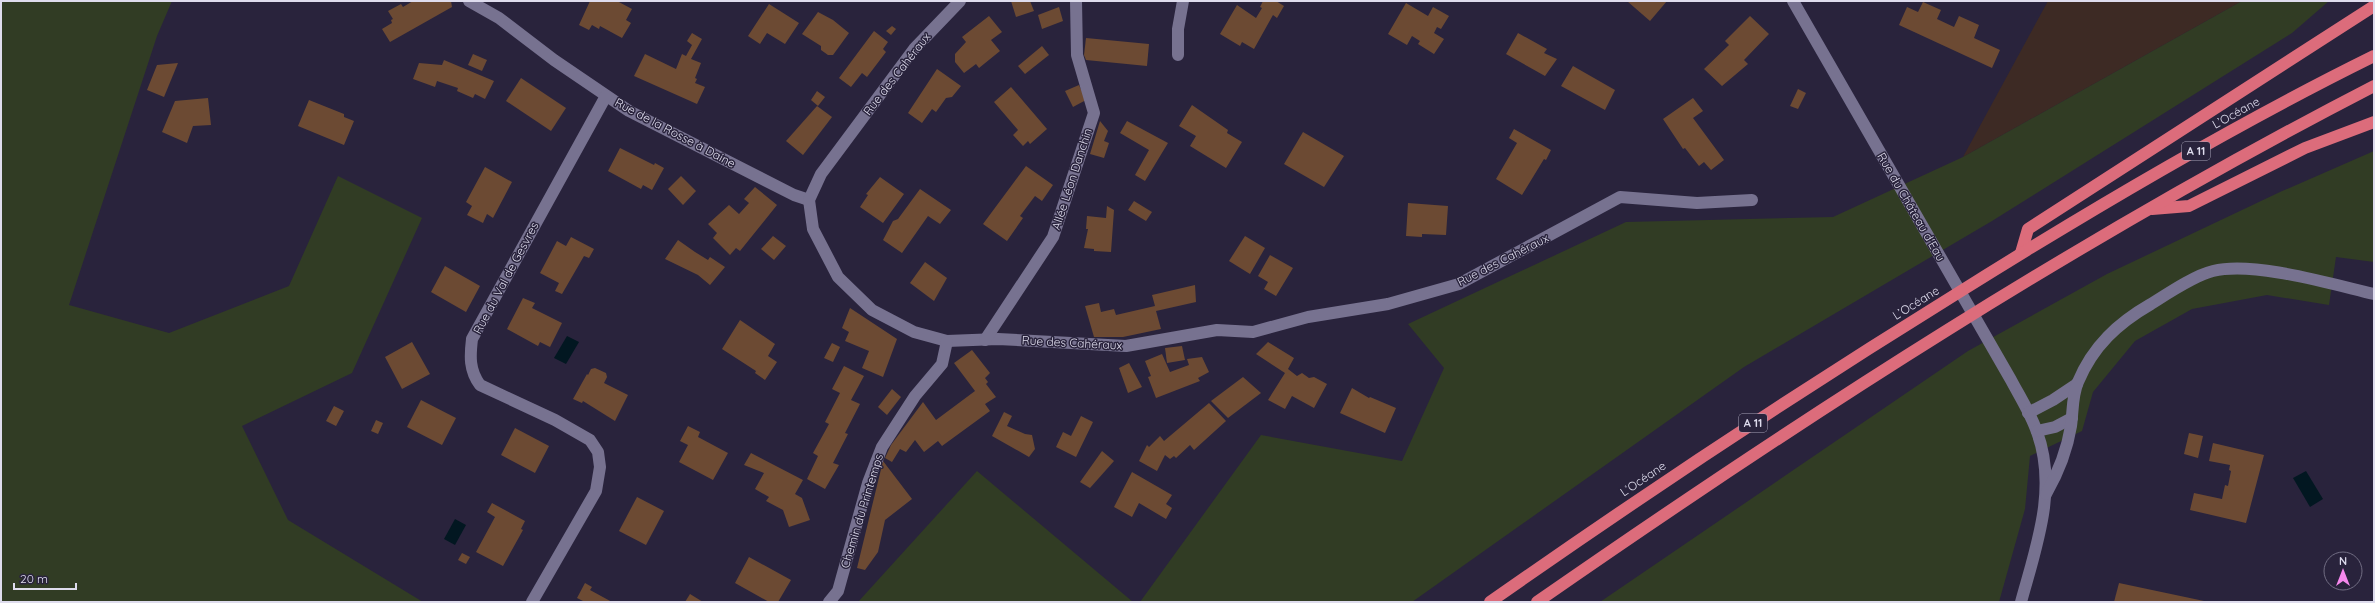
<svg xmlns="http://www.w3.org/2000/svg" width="2375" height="603" viewBox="0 0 2375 603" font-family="Quicksand,sans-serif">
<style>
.commercial{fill:#3d2a24}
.green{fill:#313c24}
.water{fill:#021721}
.building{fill:#6c4a33}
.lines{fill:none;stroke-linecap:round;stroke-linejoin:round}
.minor{stroke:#777290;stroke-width:12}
.tertiary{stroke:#777290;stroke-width:12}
.motorway{stroke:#dc6c7b;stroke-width:12}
.labels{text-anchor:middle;stroke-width:3;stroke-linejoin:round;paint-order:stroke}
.shield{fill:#29233c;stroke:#a8a4b8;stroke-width:1}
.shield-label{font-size:11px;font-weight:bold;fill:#dedced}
.street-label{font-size:12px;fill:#dedced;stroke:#29233c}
</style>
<rect width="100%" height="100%" fill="#29233c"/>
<polygon class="commercial" points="2048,1 2242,1 1963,157"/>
<g class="green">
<polygon points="1,1 172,1 157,36 69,305 169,333 289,286 338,176 422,218 352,373 242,426 288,520 423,602 1,602"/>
<polygon points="2242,1 2329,1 2292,33 1992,221 1744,367 1412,602 1140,602 1261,435 1402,461 1444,368 1408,324 1626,222 1833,217 1963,157"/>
<polygon points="2374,151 2374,262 2336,257 2329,305 2267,295 2192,309 2135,341 2093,392 2082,431 2030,456 2025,509 1999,602 1600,602 1968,351 2107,274 2280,192"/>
<polygon points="977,471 1133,602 858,602"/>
</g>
<g class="water">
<polygon points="567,336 579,342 566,364 554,358"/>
<polygon points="2306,471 2323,499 2310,507 2293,478"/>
<polygon points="455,519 466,525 455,545 444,539"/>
</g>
<g class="building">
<polygon points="413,1 451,1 452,7 390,42 382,29 392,23 391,20 393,19 388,11 401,4 403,7"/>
<polygon points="590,1 617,1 632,9 626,20 631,23 622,38 600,26 599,29 592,25 589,30 579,25"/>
<polygon points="1011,1 1030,1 1034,11 1016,17"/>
<polygon points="1263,1 1276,1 1284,6 1277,18 1273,15 1254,49 1242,42 1240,46 1220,34 1237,5 1256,18 1262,8 1260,7"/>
<polygon points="1627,1 1667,1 1650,21"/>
<polygon points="1923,2 1941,10 1937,19 1954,27 1959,16 1979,25 1974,38 2000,50 1992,68 1899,25 1907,7 1918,12"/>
<polygon points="1406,3 1428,16 1433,7 1449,16 1441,29 1437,27 1434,33 1444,39 1434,54 1418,44 1420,41 1412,36 1407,45 1388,34"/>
<polygon points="769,4 799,23 785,44 767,33 760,44 748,36"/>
<polygon points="1059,7 1063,21 1042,29 1038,15"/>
<polygon points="818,12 833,20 849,33 833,55 828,55 821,50 821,46 802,34"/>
<polygon points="989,16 1002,32 991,40 1000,51 979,68 976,64 964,73 955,62 955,54 966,42 962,37"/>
<polygon points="1750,16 1769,34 1744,60 1748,64 1722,86 1704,69 1729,45 1725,41"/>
<polygon points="892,26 896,29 891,35 886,31"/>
<polygon points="874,31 888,42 883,49 886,52 867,77 862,73 851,87 839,78"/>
<polygon points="692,33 702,39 691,59 701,63 695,78 697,79 695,83 705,87 697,104 634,76 645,54 676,69 682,54 686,56 692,45 687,41"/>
<polygon points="1518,33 1547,49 1544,53 1557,59 1545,76 1506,54"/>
<polygon points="1086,38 1149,44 1147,66 1086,60 1084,55"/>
<polygon points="1042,46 1049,55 1025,74 1018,66"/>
<polygon points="473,54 487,60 482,71 468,65"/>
<polygon points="444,60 494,81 485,99 475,94 473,98 457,91 458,88 437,81 435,87 413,79 419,63 442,65"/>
<polygon points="178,63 164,97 147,90 157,65"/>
<polygon points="1573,66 1615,90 1605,110 1561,86"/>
<polygon points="937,69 961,86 952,97 946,98 936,112 932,109 922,123 908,113"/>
<polygon points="521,78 566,108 551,131 506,101"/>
<polygon points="1079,85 1086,100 1073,107 1065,91"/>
<polygon points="1011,87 1047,129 1030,144 1028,141 1023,146 1013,135 1018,130 994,102"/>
<polygon points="1798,89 1806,93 1798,109 1790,106"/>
<polygon points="817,91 825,97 818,106 811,100"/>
<polygon points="208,98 211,125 193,126 187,143 162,132 175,101"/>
<polygon points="1693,98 1703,111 1693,118 1724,160 1711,170 1704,162 1699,166 1685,148 1683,149 1663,119"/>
<polygon points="309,100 344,114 344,117 354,121 344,145 298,126"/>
<polygon points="1192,105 1228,130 1227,133 1242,142 1226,168 1190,146 1196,136 1179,126"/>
<polygon points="817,106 832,117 803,155 786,141"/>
<polygon points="1100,121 1108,131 1104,141 1109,143 1104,158 1090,154"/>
<polygon points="1127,121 1168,143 1145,181 1135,175 1149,150 1120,133"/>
<polygon points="1514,129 1551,150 1546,160 1544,159 1522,195 1496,179 1517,143 1509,138"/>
<polygon points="1303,132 1344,156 1324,187 1284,164"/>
<polygon points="620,148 654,165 655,163 664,168 652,190 643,185 641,189 608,171"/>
<polygon points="1026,166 1053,185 1042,201 1035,196 1020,216 1023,218 1007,241 983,224"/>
<polygon points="485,167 512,182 493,218 487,214 483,223 467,215 472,206 466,202"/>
<polygon points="681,176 696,191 683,205 668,189"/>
<polygon points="880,177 904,194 883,223 860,207 868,195 866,194"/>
<polygon points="755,187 777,205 740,251 736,248 730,255 713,238 717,233 708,224 729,205 739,214 749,203 744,199"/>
<polygon points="920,189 951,210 940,224 928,216 902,253 883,240 893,221 898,219"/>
<polygon points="1134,201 1152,212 1146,221 1128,210"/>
<polygon points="1408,203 1448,206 1446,235 1422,234 1422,237 1406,236"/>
<polygon points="1107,206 1114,210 1111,252 1094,251 1094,249 1084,248 1088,229 1086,229 1087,216 1106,218"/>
<polygon points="773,236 786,246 774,260 761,249"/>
<polygon points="1245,236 1265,248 1250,274 1229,261"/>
<polygon points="571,237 594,249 589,258 584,256 562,294 555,291 559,283 540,273 557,241 566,246"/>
<polygon points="678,240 695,252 708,260 710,257 725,267 710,285 698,275 665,259"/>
<polygon points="1270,255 1293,268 1276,296 1264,289 1268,282 1258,276"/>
<polygon points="925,262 947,278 934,301 910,283"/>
<polygon points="445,266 480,286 466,312 431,292"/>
<polygon points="1195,285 1196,302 1156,311 1161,329 1123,337 1094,337 1085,306 1099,303 1101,312 1114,309 1116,315 1155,306 1152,295"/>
<polygon points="523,298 535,303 532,308 562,323 550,347 540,342 538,346 507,329"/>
<polygon points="850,308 897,339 883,377 862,368 869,351 845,341 849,332 842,328"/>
<polygon points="740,320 775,344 768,356 777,362 765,380 755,373 756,371 722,349"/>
<polygon points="412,342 430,374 402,389 385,357"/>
<polygon points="1268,342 1294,358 1288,369 1297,376 1302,373 1309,378 1314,377 1327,384 1314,408 1292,396 1285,409 1268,400 1285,373 1256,354"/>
<polygon points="832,343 840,347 833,362 824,358"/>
<polygon points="1182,346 1185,360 1167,363 1165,348"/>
<polygon points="972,350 990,373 985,378 988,382 986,384 996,397 985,404 990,411 942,446 938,441 924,452 915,440 906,452 900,449 892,462 885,458 891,445 923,402 936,420 975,391 954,363"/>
<polygon points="1162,354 1170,372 1189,365 1187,359 1202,357 1209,372 1198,378 1200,381 1156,398 1148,377 1151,376 1145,361"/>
<polygon points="1129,363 1142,387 1128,393 1119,368"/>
<polygon points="844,366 864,376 851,400 860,404 845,433 848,434 833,463 839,465 825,489 807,479 818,456 813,453 829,424 825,422 840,393 832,389"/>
<polygon points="595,368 606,373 607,377 604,383 628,395 615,421 583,401 582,403 573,399 587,374 588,375 591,369"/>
<polygon points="1243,377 1261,393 1228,418 1211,401"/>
<polygon points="1352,388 1369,398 1370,397 1396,408 1385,433 1340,413"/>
<polygon points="892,389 901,397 887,415 878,407"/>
<polygon points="421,400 456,418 442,445 407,427"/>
<polygon points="1209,403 1226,421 1194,450 1190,445 1176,458 1174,456 1170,459 1165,455 1157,471 1139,461 1147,445 1149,447 1160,436 1164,441"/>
<polygon points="334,406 344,411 336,426 326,421"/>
<polygon points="1004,412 1012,416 1007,426 1025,434 1032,435 1035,449 1029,457 992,436"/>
<polygon points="1081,416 1093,422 1076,457 1056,447 1063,432 1071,436"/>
<polygon points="376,420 383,423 378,434 371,431"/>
<polygon points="688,426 700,432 698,437 728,453 713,480 679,462 688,445 680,441"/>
<polygon points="515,428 549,446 535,473 501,455"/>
<polygon points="2189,433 2203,436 2198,458 2184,454"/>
<polygon points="2213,443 2264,455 2246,523 2190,510 2194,493 2222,499 2225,485 2228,486 2231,471 2229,470 2230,465 2209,461"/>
<polygon points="1102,451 1114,461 1090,488 1080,482"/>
<polygon points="751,453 803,480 795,494 802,498 810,520 789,527 783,510 766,501 769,497 755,489 764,473 744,465"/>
<polygon points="883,461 912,499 885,520 878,552 865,570 857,568"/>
<polygon points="1132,472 1172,495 1166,504 1172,508 1166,519 1139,503 1132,517 1114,507"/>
<polygon points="637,497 664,511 646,545 619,531"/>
<polygon points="492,503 525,521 521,529 523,530 503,566 476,552 495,517 487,512"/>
<polygon points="462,553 470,557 466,564 458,560"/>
<polygon points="749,557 791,580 778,602 769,602 735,583"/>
<polygon points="585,583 592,587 590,590 612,602 585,602 577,598"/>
<polygon points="2119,583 2204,601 2204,602 2114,602"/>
<polygon points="690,594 703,602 685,602"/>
</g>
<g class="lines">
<g class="minor">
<polyline points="469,1 499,18 554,60 629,111 794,195 809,200"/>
<polyline points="960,1 914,49 821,174 809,200 813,229 838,277 872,310 914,332 947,341 998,339 1126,346 1217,330 1253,332 1308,317 1388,304 1459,284 1620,197 1697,203 1752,200"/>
<polyline points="1178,55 1178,29 1183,1"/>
<polyline points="985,340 1053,237 1094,113 1077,55 1076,1"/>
<path d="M532 602 596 491 600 467 598 452 590 440 555 420 480 385C469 370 470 356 472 339L606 96"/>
<polyline points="829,602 838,591 868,483 882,447 915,396 942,364 947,341"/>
</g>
<g class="tertiary">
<path d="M1793 1 2011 380C2020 397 2031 414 2037 432 2058 489 2036 547 2021 602"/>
<polyline points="2028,413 2053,400 2077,384"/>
<polyline points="2037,431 2055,427 2072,418"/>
<path d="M2046 494C2058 473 2067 451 2071 426 2073 412 2072 395 2078 382 2093 346 2118 323 2151 304 2167 294 2195 275 2213 271 2254 261 2331 284 2374 294"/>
</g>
<g class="motorway">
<polyline points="2152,209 2189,206 2305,148 2374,122"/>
<polyline points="2021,253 2028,229 2374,6"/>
<path d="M1490 602C1644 494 1801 390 1961 291 2095 207 2232 126 2374 56"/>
<path d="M1537 602C1806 415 2083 236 2374 86"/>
</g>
</g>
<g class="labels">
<g class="shield">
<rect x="2182" y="142" width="28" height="18" rx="3"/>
<rect x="1739" y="414" width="28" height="18" rx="3"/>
</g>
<g class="shield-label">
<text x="2196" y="155">A 11</text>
<text x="1753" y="427">A 11</text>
</g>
<g class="street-label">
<text transform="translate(897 74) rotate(-52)" y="4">Rue des Cahéraux</text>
<text transform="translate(2236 113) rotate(-29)" y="4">L’Océane</text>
<text transform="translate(675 133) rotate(28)" y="4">Rue de la Rosse à Daine</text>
<text transform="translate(1072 179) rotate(-72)" y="4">Allée Léon Danchin</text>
<text transform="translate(1911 207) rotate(60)" y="4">Rue du Château d'Eau</text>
<text transform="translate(1503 260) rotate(-27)" y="4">Rue des Cahéraux</text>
<text transform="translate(506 278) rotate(-62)" y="4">Rue du Val de Gesvres</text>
<text transform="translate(1916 303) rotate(-32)" y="4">L’Océane</text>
<text transform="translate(1072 343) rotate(3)" y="4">Rue des Cahéraux</text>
<text transform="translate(1643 479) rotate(-34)" y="4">L’Océane</text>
<text transform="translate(862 511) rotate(-73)" y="4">Chemin du Printemps</text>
</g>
</g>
<rect width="2375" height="603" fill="none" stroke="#dedced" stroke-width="4"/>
<g transform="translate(2343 571)"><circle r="19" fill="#29233c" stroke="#716d83"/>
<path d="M0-3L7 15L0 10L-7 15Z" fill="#f688ed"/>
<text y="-6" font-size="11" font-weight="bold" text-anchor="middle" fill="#dedced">N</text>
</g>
<path d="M14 583v6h62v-6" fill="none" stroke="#dedced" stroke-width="2"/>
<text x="20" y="583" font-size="12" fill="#dedced" stroke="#29233c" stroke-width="3" paint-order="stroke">20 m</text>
</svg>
